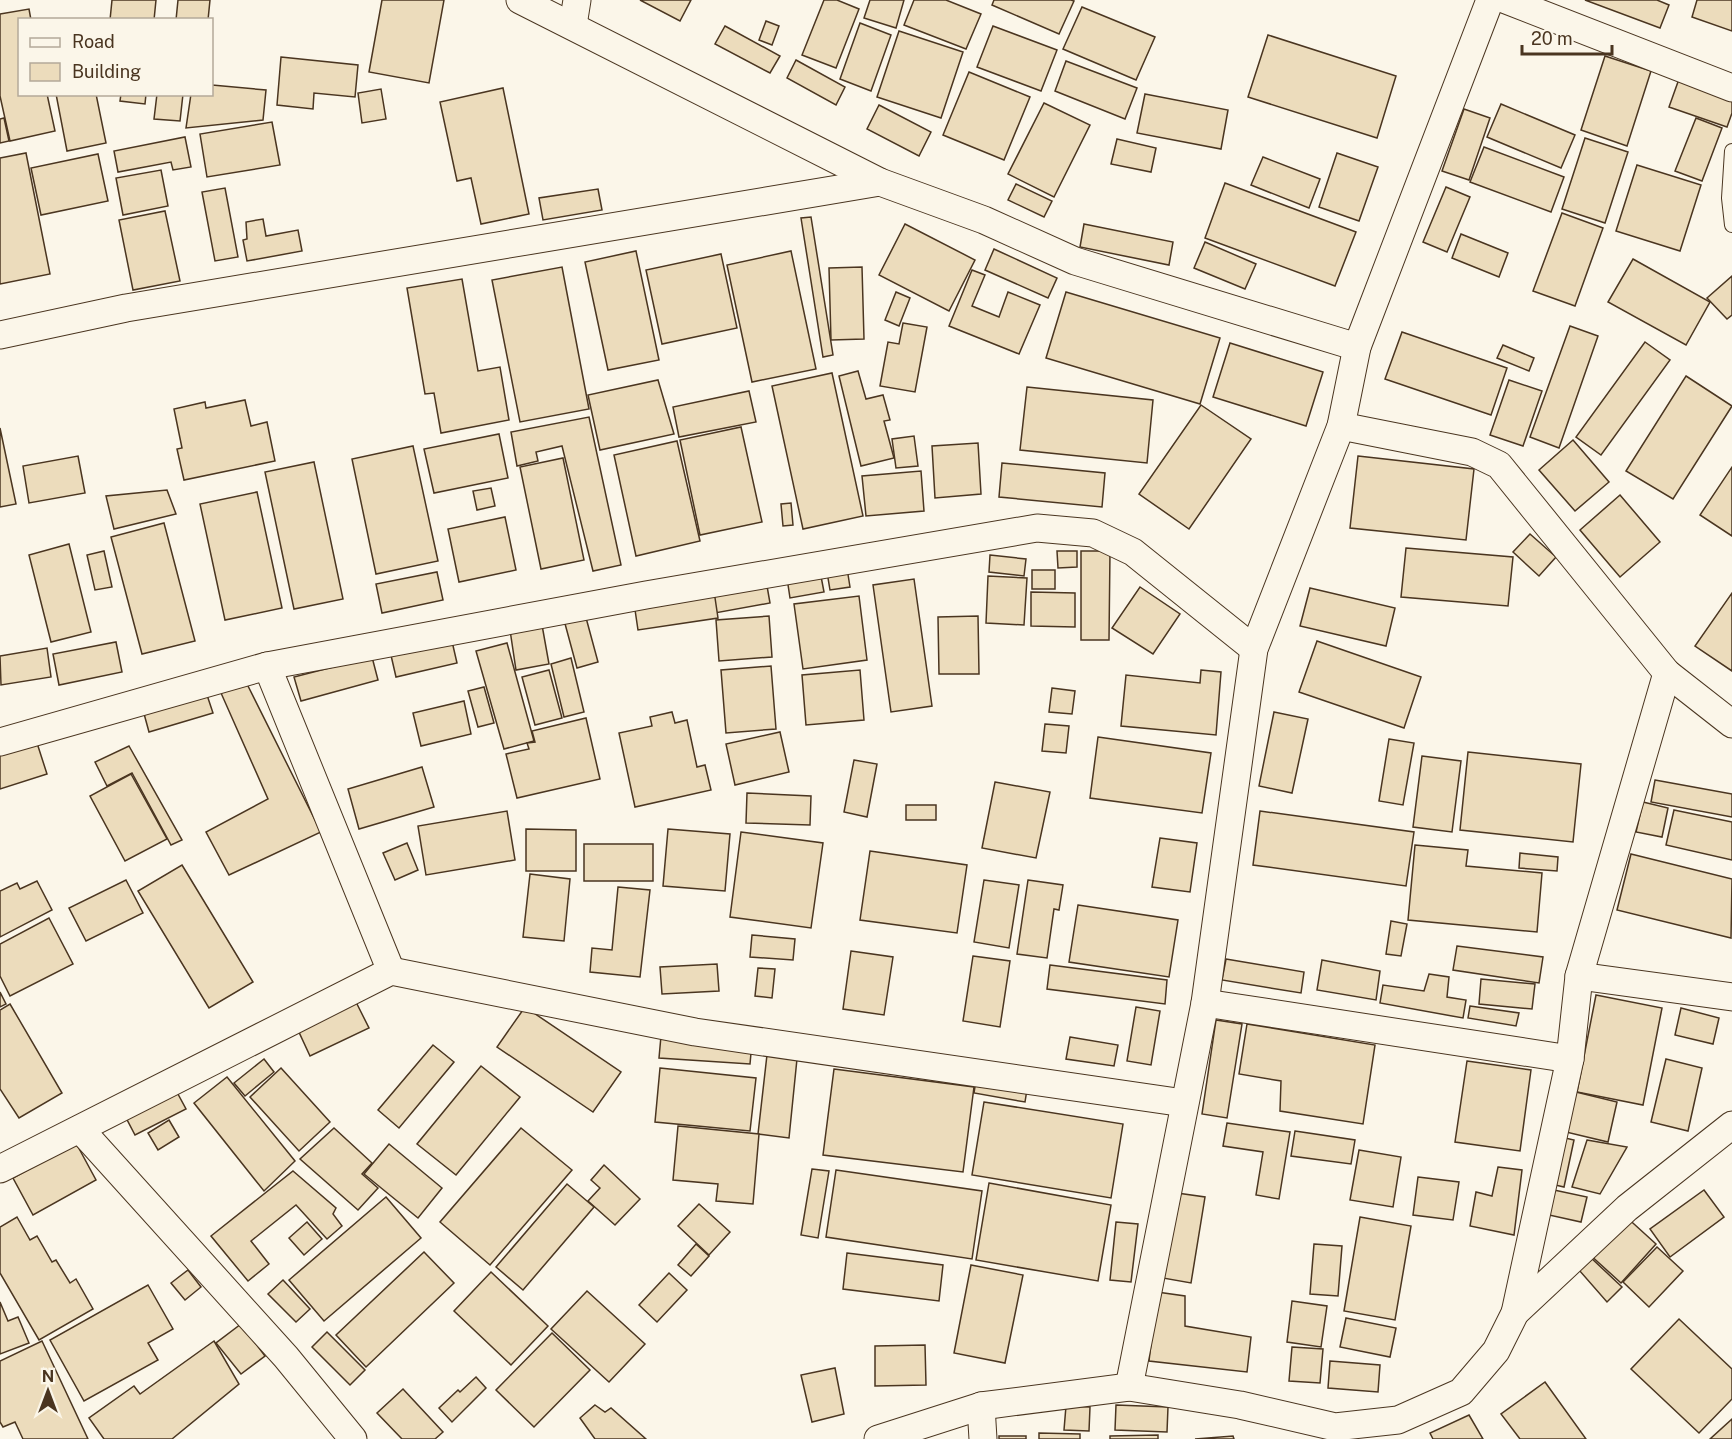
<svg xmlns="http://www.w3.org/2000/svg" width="1732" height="1439" viewBox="0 0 1732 1439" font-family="'Public Sans',sans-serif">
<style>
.building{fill:#ecdcbc;stroke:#4a3520;stroke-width:1.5}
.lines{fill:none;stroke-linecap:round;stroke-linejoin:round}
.lane-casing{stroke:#4a3520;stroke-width:16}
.street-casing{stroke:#4a3520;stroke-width:29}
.lane{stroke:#fbf6e9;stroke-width:14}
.street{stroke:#fbf6e9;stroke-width:27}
</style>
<rect width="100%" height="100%" fill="#fbf6e9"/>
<g class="building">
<polygon points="112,0 156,0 154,20 110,20"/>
<polygon points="178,0 210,0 208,20 176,20"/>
<polygon points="382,0 444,0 429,83 369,72"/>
<polygon points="640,0 691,0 680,21"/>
<polygon points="824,0 837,0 859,9 836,68 802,55"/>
<polygon points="870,0 904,0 896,28 864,18"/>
<polygon points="914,0 946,0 981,14 966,49 904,25"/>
<polygon points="994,0 1071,0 1074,1 1059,34 992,5"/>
<polygon points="1585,0 1657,0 1669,5 1660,28"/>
<polygon points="1697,0 1732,0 1732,31 1692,17"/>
<polygon points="1082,7 1155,37 1136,80 1063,49"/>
<polygon points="29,9 31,20 20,20 20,94 47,94 55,131 10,141 0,96 0,14"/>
<polygon points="766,21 779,26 772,45 759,40"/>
<polygon points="860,23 891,35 871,91 840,79"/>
<polygon points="725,26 780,56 770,73 715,44"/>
<polygon points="993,26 1057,50 1041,91 977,67"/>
<polygon points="899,31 963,52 941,118 877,97"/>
<polygon points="1268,35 1396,76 1377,138 1248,97"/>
<polygon points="1605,56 1651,71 1627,146 1581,130"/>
<polygon points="281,57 358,65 355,97 314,93 313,109 277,105"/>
<polygon points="796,60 845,87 836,105 787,78"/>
<polygon points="1066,61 1137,88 1125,119 1055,91"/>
<polygon points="969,72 1030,97 1004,160 943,135"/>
<polygon points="1679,79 1732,98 1732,113 1727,127 1669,107"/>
<polygon points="212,85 266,90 263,120 186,128 191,94 212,94"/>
<polygon points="503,88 529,214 481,224 471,178 457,181 440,102"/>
<polygon points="381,89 386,119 362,123 358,93"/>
<polygon points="56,94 96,94 106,143 67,151"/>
<polygon points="121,94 146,94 145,104 120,101"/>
<polygon points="157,94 183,94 180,121 154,119"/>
<polygon points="1145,94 1228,110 1221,149 1137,133"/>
<polygon points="1044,103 1090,125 1054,197 1008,174"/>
<polygon points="1501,104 1575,135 1561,168 1487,137"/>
<polygon points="879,105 931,132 919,156 867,129"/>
<polygon points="1464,109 1490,118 1469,180 1442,171"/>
<polygon points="4,118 9,141 0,143 0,119"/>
<polygon points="1696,118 1722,128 1702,181 1675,171"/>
<polygon points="272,122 280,165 207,177 200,134"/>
<polygon points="185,137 191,167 173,170 171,162 118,172 114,151"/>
<polygon points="1585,138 1628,152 1605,223 1562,209"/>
<polygon points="1117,139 1156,148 1151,172 1111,164"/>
<polygon points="1484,147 1564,177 1551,212 1470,182"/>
<polygon points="26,153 50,274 0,284 0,158"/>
<polygon points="1337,153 1378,167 1359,221 1319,207"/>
<polygon points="98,154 108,201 41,215 31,168"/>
<polygon points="1263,157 1320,179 1309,208 1251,185"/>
<polygon points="1637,165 1701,185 1680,251 1616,231"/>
<polygon points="161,170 168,206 123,215 116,178"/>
<polygon points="1225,183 1356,232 1335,286 1205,238"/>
<polygon points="1016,184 1052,201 1044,217 1008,200"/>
<polygon points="1446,187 1470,197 1447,252 1423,242"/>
<polygon points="225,188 238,257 215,261 202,192"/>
<polygon points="598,189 602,210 543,220 539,198"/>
<polygon points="165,211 180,281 133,290 119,220"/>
<polygon points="1562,213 1603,228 1575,306 1533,291"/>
<polygon points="811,217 833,355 823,357 801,218"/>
<polygon points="263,219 266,236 298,230 302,251 247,261 243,240 247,239 246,222"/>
<polygon points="905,224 975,260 949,311 879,275"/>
<polygon points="1084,224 1173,242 1169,265 1080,247"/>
<polygon points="1461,234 1508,253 1499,277 1452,258"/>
<polygon points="1205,242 1256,264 1245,289 1194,268"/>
<polygon points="994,249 1057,278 1048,298 985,270"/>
<polygon points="636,251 659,360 608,370 585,262"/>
<polygon points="791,251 816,369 752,382 727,265"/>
<polygon points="721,254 737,328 662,344 646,270"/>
<polygon points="1633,259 1710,302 1686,345 1608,302"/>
<polygon points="562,267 589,409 520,422 492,280"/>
<polygon points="862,267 864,339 831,340 829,268"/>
<polygon points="972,270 985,275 972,306 999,317 1008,292 1040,305 1019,354 949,326"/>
<polygon points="1732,276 1732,315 1727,319 1707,298"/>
<polygon points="462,279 478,371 500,367 509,420 441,433 434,393 425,394 407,288"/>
<polygon points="896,292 910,298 899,326 885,320"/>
<polygon points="1066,292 1220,338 1200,404 1046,358"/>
<polygon points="903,323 927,327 915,392 880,386 888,342 899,344"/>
<polygon points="1570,326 1598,336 1559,448 1530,437"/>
<polygon points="1402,332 1507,368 1491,415 1385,379"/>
<polygon points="1645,342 1670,360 1601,455 1576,437"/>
<polygon points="1230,343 1323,372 1306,426 1213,397"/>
<polygon points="1503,345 1534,358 1529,371 1497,358"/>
<polygon points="858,371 866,399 883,395 890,420 884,421 894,458 861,466 839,376"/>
<polygon points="832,373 863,516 803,529 772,386"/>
<polygon points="1686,376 1732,406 1673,499 1626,471"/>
<polygon points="658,380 674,434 600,450 588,395"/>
<polygon points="1509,380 1542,391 1523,446 1490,435"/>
<polygon points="1027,387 1153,400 1147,463 1020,450"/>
<polygon points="749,391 756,422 679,437 673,407"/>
<polygon points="245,400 251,426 267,422 275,461 184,480 177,449 182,448 174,409 205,402 206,408"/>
<polygon points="1201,405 1251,439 1189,529 1139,494"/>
<polygon points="589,417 621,565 593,571 562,446 536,452 538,461 517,466 511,432"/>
<polygon points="741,427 762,522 700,535 680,440"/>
<polygon points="0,428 16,504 0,507"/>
<polygon points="499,434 508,478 434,493 424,449"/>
<polygon points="914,436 918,466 896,468 892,439"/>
<polygon points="1573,440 1609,482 1575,511 1539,470"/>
<polygon points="677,441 700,541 636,556 614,455"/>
<polygon points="978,443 981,494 935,498 932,446"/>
<polygon points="413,446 438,561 376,574 352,459"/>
<polygon points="78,456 85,493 29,503 23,466"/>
<polygon points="1358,456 1474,469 1466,540 1350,528"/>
<polygon points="563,458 584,560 541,569 520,467"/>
<polygon points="314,462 343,599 294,609 265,472"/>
<polygon points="1002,463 1105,473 1102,507 999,497"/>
<polygon points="1732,467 1732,536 1700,515"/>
<polygon points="921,471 924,511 866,516 862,476"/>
<polygon points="491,488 495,506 477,510 473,491"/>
<polygon points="167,490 176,514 114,529 106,496"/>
<polygon points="257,492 282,608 225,620 200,504"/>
<polygon points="1620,495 1660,542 1620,577 1580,530"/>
<polygon points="791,503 793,525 783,526 781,504"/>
<polygon points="505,517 516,570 459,582 448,529"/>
<polygon points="164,523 195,641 142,654 111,537"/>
<polygon points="1530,534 1556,557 1539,576 1513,552"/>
<polygon points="69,544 91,632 51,642 29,555"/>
<polygon points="1406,548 1513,557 1508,606 1401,597"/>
<polygon points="104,551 112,587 95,590 87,555"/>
<polygon points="1057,551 1077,551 1077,567 1058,568"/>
<polygon points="1081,551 1110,551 1109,640 1081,640"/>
<polygon points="990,555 1026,559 1024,576 989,572"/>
<polygon points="846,562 850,587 830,590 826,566"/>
<rect x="1032" y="570" width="23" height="19"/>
<polygon points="820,571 824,592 790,598 787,578"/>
<polygon points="437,572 443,600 382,613 376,584"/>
<polygon points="988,576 1027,578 1024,625 986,623"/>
<polygon points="914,579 932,706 891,712 873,585"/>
<polygon points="767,586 770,603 715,613 712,595"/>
<polygon points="1140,587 1180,614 1153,654 1112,628"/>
<polygon points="1310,588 1395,608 1386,646 1300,626"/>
<polygon points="714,591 718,618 638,630 634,603"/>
<polygon points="1031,592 1075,593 1075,627 1031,626"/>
<polygon points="1732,593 1732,671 1695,646"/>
<polygon points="859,596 867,660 803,669 794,604"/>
<polygon points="585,614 598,662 577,668 564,620"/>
<polygon points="769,616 772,657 719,661 716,620"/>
<polygon points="978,616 979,674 939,674 938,617"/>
<polygon points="542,625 549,664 516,670 510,630"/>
<polygon points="451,637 457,663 396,677 390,651"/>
<polygon points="1317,641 1421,677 1404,728 1299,692"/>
<polygon points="116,642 122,672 59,685 53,654"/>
<polygon points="507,643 534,741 504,749 476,651"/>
<polygon points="47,648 51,677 1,685 0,656"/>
<polygon points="372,657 378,680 301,701 294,677"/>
<polygon points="571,658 584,712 564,717 551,664"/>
<polygon points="771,666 776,729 726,733 721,670"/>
<polygon points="549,670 562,718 535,725 522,677"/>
<polygon points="860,670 864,720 806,725 802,675"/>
<polygon points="1201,670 1221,672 1216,735 1121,726 1126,675 1200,683"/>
<polygon points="246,682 321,832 229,875 206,832 268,799 221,693"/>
<polygon points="484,687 494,723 478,727 468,691"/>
<polygon points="1052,688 1075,691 1072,714 1049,712"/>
<polygon points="206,692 213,713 149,732 143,710"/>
<polygon points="464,701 471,734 421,746 413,713"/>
<polygon points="672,712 675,723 687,720 697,767 705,765 711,790 635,807 619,733 652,726 650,717"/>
<polygon points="1274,712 1308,719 1292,793 1259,786"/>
<polygon points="586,718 600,779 517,798 506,754 529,749 527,743 535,742 532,731"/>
<polygon points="1045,724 1069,726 1066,753 1042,751"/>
<polygon points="780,732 789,772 735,785 726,744"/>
<polygon points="1098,737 1211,753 1202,813 1090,798"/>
<polygon points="1389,739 1414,743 1403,805 1379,801"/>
<polygon points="37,743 47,774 0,789 0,755"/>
<polygon points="129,746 182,840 171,845 132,773 107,786 95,762"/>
<polygon points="1468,752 1581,764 1573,842 1460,830"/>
<polygon points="1422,756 1461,761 1452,832 1413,827"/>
<polygon points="854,760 877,764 867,817 844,812"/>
<polygon points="422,767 434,807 359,829 348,789"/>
<polygon points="131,774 167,839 125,861 90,796"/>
<polygon points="1655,780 1732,794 1732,817 1651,802"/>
<polygon points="995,782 1050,792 1036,858 982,848"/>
<polygon points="747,793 811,796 810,825 746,823"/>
<polygon points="1643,802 1668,808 1662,837 1636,832"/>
<rect x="906" y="805" width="30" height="15"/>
<polygon points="1674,810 1732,822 1732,860 1666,845"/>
<polygon points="507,811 515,860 426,875 418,826"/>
<polygon points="1260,811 1414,832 1406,886 1253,865"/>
<polygon points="526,829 576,830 576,871 526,871"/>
<polygon points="668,829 730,834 725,891 663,886"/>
<polygon points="741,832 823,843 811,928 730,917"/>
<polygon points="1160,838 1197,843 1190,892 1152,887"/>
<polygon points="407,843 418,870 395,880 383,853"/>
<rect x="584" y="844" width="69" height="37"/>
<polygon points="1415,845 1468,850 1466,866 1542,873 1537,932 1408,920"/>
<polygon points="870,851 967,865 957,933 860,920"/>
<polygon points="1520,853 1558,857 1557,871 1519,868"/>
<polygon points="1631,854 1732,879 1731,938 1617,910"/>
<polygon points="182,865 253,982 209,1008 138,891"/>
<polygon points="530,874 570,879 564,941 523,937"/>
<polygon points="126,880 143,913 86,941 69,908"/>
<polygon points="984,880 1019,885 1009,948 974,942"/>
<polygon points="1028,880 1063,885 1059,910 1054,909 1047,958 1017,954"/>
<polygon points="37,881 52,910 0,937 0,891 17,883 20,889"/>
<polygon points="618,887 650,890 640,977 590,972 592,948 612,950"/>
<polygon points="1078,905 1178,920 1169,977 1069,962"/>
<polygon points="49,918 73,964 10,996 0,976 0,944"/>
<polygon points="1391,921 1407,924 1401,956 1386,954"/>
<polygon points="752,935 795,939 793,960 750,957"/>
<polygon points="1457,946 1543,957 1539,983 1453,970"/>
<polygon points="851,951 893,957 884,1015 843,1009"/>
<polygon points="973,956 1010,961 1000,1027 963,1021"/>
<polygon points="1226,959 1304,972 1301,993 1222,980"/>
<polygon points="1322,960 1380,971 1376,1000 1317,990"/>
<polygon points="717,964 719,991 662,994 660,967"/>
<polygon points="1050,965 1167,980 1165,1004 1047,989"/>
<polygon points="758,968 775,969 772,998 755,996"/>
<polygon points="1429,974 1449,977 1447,997 1466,1000 1463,1018 1380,1003 1383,985 1424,991"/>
<polygon points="1481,979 1535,984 1532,1009 1479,1004"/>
<polygon points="0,992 6,1004 0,1007"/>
<polygon points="1596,995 1662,1008 1643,1105 1577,1092"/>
<polygon points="356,1002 369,1028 310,1056 298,1030"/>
<polygon points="10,1004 62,1093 19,1118 0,1089 0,1010"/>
<polygon points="1470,1006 1519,1013 1516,1026 1468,1018"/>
<polygon points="525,1007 621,1072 593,1112 497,1047"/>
<polygon points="1136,1007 1160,1011 1151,1065 1127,1061"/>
<polygon points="1681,1008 1719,1018 1713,1044 1675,1035"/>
<polygon points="1216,1020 1242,1024 1227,1118 1202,1114"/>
<polygon points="1247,1024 1375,1045 1363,1124 1280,1111 1281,1081 1239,1074"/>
<polygon points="661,1036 752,1042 750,1064 659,1058"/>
<polygon points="1070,1037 1118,1045 1114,1066 1066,1059"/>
<polygon points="433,1045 454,1062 399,1128 378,1110"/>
<polygon points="768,1046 798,1049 789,1138 758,1134"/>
<polygon points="264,1059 274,1072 245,1096 234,1083"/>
<polygon points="1666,1059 1702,1068 1688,1131 1651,1122"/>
<polygon points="1467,1061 1531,1070 1520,1151 1455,1142"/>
<polygon points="481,1066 520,1097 456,1175 417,1144"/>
<polygon points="281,1068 330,1122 299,1151 250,1097"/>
<polygon points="660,1068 756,1078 750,1131 655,1122"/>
<polygon points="834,1069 974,1087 963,1172 823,1155"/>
<polygon points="977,1074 1028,1083 1025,1102 974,1093"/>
<polygon points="227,1077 295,1161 264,1191 194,1103"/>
<polygon points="172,1083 186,1109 135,1135 122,1110"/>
<polygon points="1576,1092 1617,1102 1608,1142 1566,1132"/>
<polygon points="984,1102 1123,1124 1111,1198 972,1175"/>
<polygon points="169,1120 179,1137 158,1150 148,1133"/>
<polygon points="1227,1123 1290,1132 1279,1199 1256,1195 1263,1152 1223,1146"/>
<polygon points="678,1126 759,1134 753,1204 716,1201 718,1184 673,1180"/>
<polygon points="334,1128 372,1163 362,1174 378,1188 358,1210 300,1159"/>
<polygon points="521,1128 572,1170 490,1265 440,1222"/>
<polygon points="1295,1131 1355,1140 1351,1164 1291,1156"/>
<polygon points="1561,1137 1574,1140 1564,1187 1551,1184"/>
<polygon points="1587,1140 1627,1147 1600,1194 1572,1187"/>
<polygon points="76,1143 96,1180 33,1215 13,1178"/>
<polygon points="389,1144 442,1188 418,1218 364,1174"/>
<polygon points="1359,1150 1401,1157 1393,1207 1350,1200"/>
<polygon points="604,1165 640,1199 615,1225 588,1201 600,1188 591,1180"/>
<polygon points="1498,1167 1522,1170 1514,1235 1470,1226 1476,1192 1492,1196"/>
<polygon points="812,1169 829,1171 818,1238 801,1235"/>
<polygon points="836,1170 982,1191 972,1259 826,1237"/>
<polygon points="293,1171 336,1208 333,1214 342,1226 327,1239 296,1205 251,1241 269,1264 248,1281 211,1236"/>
<polygon points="1418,1177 1459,1182 1453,1220 1413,1215"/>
<polygon points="989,1183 1111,1205 1098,1281 976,1260"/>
<polygon points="567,1184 594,1207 523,1290 496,1267"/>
<polygon points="1554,1190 1587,1197 1581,1222 1549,1215"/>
<polygon points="1704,1190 1724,1217 1670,1257 1650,1229"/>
<polygon points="1170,1192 1205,1197 1191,1283 1157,1277"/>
<polygon points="386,1197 421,1238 324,1321 289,1280"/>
<polygon points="699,1204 730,1232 709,1255 678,1226"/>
<polygon points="1623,1214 1656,1244 1621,1283 1588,1253"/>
<polygon points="17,1217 30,1240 37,1236 52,1262 56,1260 70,1283 76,1279 93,1309 39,1340 0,1273 0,1227"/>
<polygon points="1360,1217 1411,1226 1395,1320 1344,1311"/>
<polygon points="307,1222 322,1239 304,1255 289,1238"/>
<polygon points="1116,1222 1138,1224 1131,1282 1110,1280"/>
<polygon points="696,1244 709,1256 691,1276 678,1265"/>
<polygon points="1314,1244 1342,1246 1338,1296 1310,1294"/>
<polygon points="1657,1247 1683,1271 1649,1307 1623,1282"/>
<polygon points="424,1252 454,1283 366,1367 336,1335"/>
<polygon points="847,1253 943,1265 939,1301 843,1289"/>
<polygon points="1588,1255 1622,1287 1607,1302 1579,1270"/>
<polygon points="971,1265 1023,1275 1005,1363 954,1353"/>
<polygon points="188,1270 201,1287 185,1300 171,1283"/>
<polygon points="491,1272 548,1326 511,1365 454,1311"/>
<polygon points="669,1273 687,1290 657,1322 639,1305"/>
<polygon points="283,1280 310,1309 296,1322 268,1294"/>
<polygon points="148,1285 173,1329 148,1343 158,1360 84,1401 50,1340"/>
<polygon points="587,1291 645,1344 609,1382 551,1329"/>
<polygon points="1157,1292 1185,1296 1185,1326 1251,1337 1247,1372 1149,1361"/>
<polygon points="1292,1301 1327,1306 1321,1347 1287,1342"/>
<polygon points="0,1302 8,1321 18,1317 29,1343 0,1354"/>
<polygon points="1346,1318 1396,1328 1390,1357 1340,1347"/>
<polygon points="1679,1319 1732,1369 1732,1399 1699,1433 1631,1369"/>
<polygon points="241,1324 265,1356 241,1374 216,1343"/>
<polygon points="327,1332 365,1370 350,1385 312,1347"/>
<polygon points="552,1333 590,1370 534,1427 496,1390"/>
<polygon points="42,1341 88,1439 23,1439 15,1422 3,1427 0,1422 0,1361"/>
<polygon points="214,1341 239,1384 172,1439 104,1439 89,1418 134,1386 140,1394"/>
<polygon points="925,1345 926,1385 875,1386 875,1346"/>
<polygon points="1292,1347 1323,1349 1320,1383 1289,1381"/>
<polygon points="1330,1361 1380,1365 1378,1392 1328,1388"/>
<polygon points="835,1368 844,1414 812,1422 801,1375"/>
<polygon points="476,1377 486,1388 452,1422 439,1408 458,1390 460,1392"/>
<polygon points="1545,1382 1586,1439 1520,1439 1501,1414"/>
<polygon points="403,1389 443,1432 435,1439 402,1439 377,1413"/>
<polygon points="595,1405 605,1412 611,1408 646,1439 595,1439 580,1418"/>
<polygon points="1116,1405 1168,1407 1167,1432 1115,1430"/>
<polygon points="1066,1406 1090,1407 1089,1431 1064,1430"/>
<polygon points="1469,1415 1483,1439 1433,1439 1430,1433"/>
<polygon points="1732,1419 1732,1439 1710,1439"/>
<polygon points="1039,1433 1080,1434 1080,1439 1039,1439"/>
<polygon points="1158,1435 1158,1439 1110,1439 1110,1436"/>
<rect x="999" y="1436" width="27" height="3"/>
<polygon points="1233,1436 1234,1439 1195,1439"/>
</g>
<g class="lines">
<g class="lane-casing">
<polyline id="lane" points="1732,151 1729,198 1732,225"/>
</g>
<g class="street-casing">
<g id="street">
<polyline points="520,0 880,182 984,220 1075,261 1357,347"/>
<polyline points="1506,0 1732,88"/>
<polyline points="573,25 577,0"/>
<polyline points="0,335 126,308 880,182"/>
<polyline points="1341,426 1472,452 1499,465 1667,673 1732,724"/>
<polyline points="267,666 391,971"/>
<polyline points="0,742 267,666 646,595 1037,528 1093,533 1133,552 1254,649"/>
<polyline points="1579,976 1732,997"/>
<polyline points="1205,1003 1570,1059"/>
<polyline points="80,1129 286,1357 353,1439"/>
<polyline points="0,1169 391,971 695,1032 1184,1103"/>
<polyline points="1515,1313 1570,1059 1579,976 1667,673"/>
<polyline points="1129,1387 1205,1003 1254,649 1341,426 1357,347 1490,0"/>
<polyline points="981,1406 983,1439"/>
<polyline points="878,1439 981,1406 1129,1387 1240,1405 1335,1427 1398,1420 1461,1392 1496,1351 1515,1313 1627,1208 1732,1125"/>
</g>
</g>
<use href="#lane" class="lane"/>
<use href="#street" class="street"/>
</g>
<rect x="18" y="18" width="195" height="78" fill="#fbf6e9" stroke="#b4a999" stroke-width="1.5"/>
<rect x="30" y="38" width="30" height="9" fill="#fbf6e9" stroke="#b4a999" stroke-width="1.5"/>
<text x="72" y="48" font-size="18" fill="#4a3520">Road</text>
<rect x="30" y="63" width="30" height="18" fill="#ecdcbc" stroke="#b4a999" stroke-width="1.5"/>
<text x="72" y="78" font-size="18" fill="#4a3520">Building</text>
<g transform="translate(48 1391)" stroke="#fbf6e9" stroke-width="4.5" paint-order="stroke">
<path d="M0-4.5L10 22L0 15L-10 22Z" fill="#4a3520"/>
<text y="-9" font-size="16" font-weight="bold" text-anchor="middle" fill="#4a3520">N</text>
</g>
<path d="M1522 45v9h90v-9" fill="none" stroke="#4a3520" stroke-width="3"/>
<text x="1531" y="45" font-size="18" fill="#4a3520" stroke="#fbf6e9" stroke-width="4.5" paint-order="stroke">20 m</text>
</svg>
